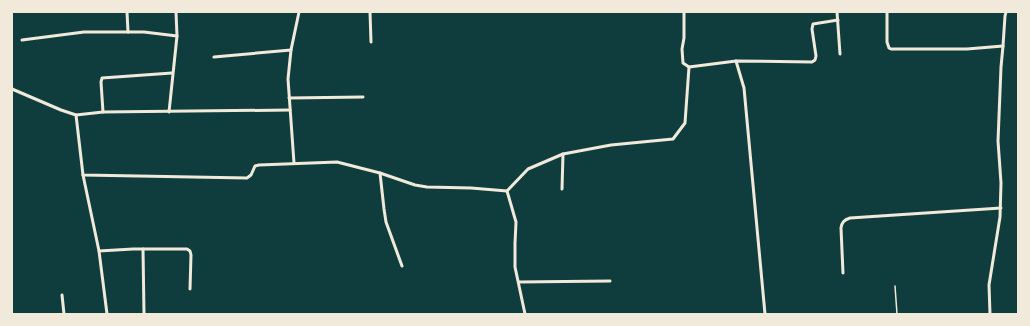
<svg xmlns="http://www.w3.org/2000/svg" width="1030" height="326" viewBox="0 0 1030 326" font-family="'DM Sans',sans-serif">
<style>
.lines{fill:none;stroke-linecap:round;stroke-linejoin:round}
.service{stroke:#f1e9da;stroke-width:1.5}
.minor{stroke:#f1e9da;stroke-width:3}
</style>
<rect width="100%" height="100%" fill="#0f3d3e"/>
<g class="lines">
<polyline class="service" points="895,286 897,314"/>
<g class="minor">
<polyline points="127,12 128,32"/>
<polyline points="370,12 371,42"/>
<polyline points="684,12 684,38 682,49 683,63 689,67 736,61 812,62 815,60 816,56 812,29 813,24 838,20"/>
<polyline points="837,12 840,54"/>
<polyline points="887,12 887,42 889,48 891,49 967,49 1003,46"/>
<polyline points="22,40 84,32 144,32 177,36"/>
<polyline points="214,57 291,50"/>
<polyline points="736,61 744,88 765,314"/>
<polyline points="12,89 61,110 76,115 83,175 247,178 251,175 255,166 259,165 337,162 380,173 415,185 427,187 471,188 507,191"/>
<polyline points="289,98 363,97"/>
<polyline points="103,112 101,82 102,78 172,73"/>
<polyline points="169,112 177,36 176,12"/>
<polyline points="76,115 103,112 290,110"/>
<polyline points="294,163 288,79 291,50 299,12"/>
<polyline points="380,173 384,209 386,222 402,266"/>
<polyline points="83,175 99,251 107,314"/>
<polyline points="562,189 563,154"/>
<polyline points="143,249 144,314"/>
<polyline points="99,251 133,249 187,249 190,251 191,255 190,289"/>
<path d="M843 273 841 228C842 222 844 220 850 218L1001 208"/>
<polyline points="519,282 610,281"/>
<polyline points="62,295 64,314"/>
<polyline points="525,314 515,267 515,243 516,222 507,191 528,169 563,154 611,145 673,139 685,123 689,67"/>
<polyline points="990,314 989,285 1000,217 1001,183 998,141 1001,67 1003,46 1005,16 1006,12"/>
</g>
</g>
<rect width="1030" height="326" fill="none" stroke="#f1e9da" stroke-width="26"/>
</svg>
